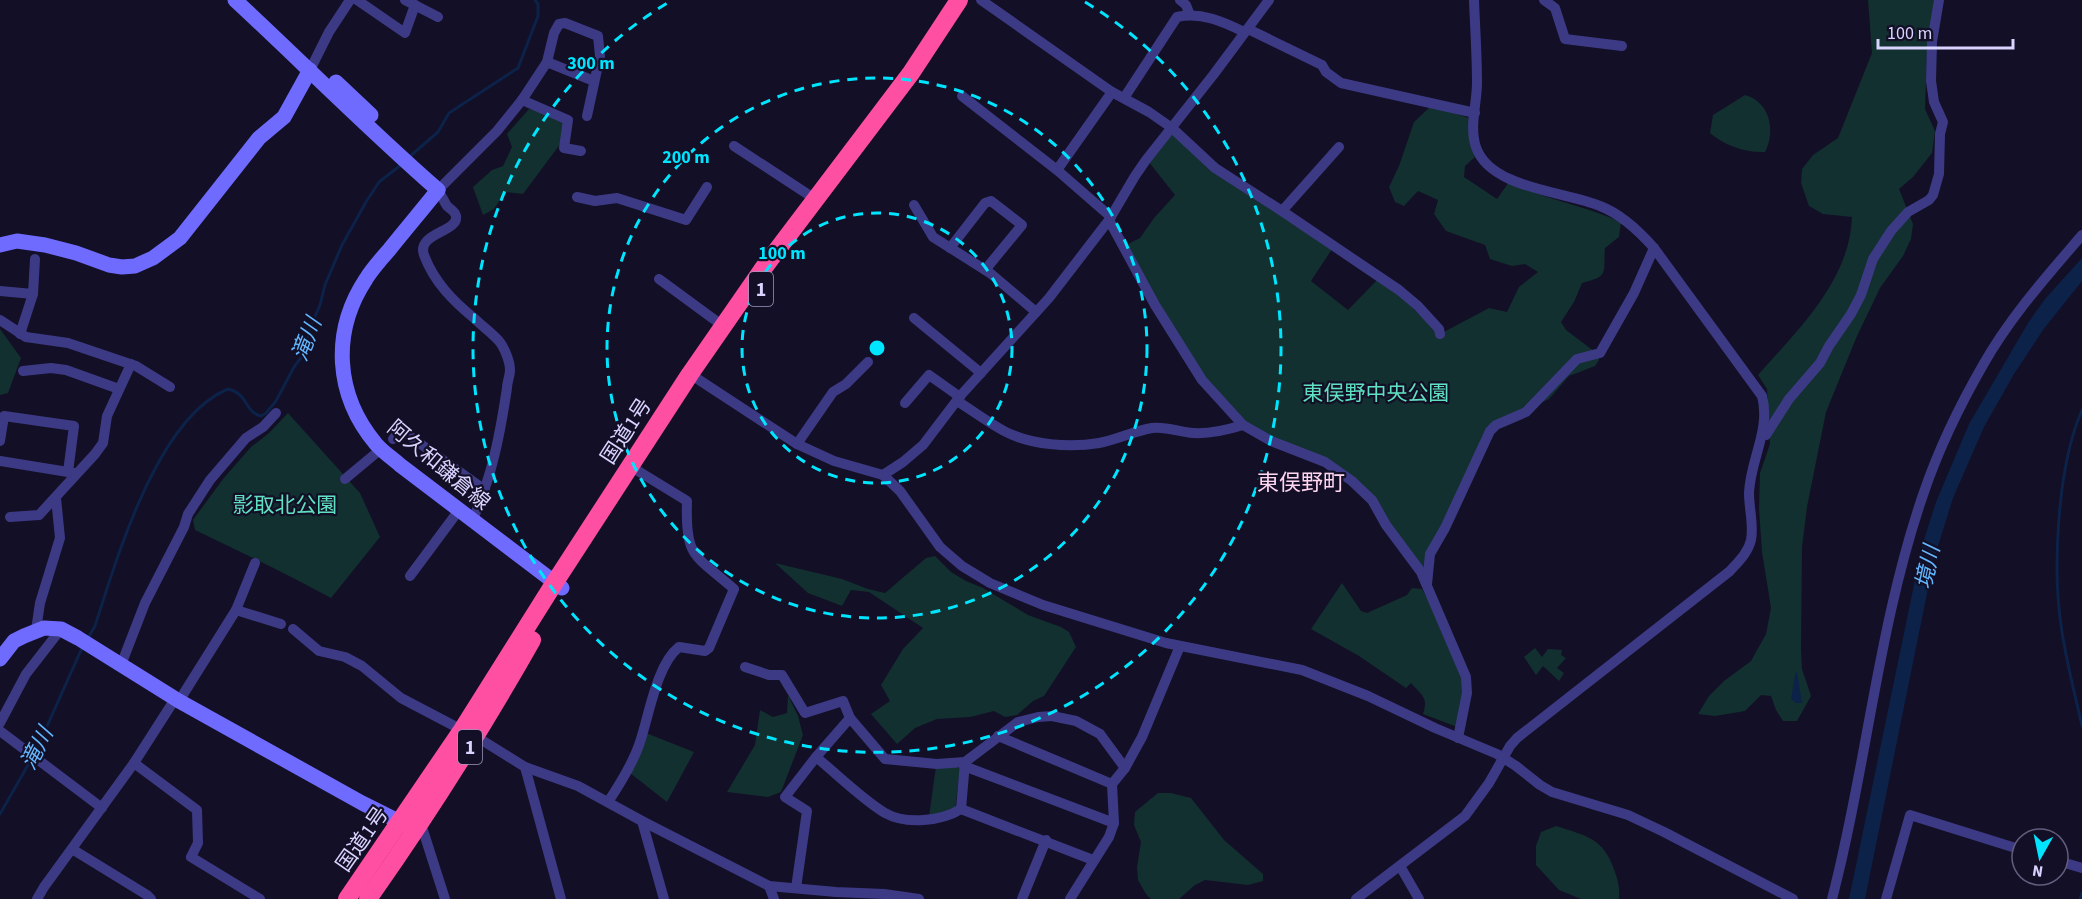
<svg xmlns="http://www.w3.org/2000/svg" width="2082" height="899" viewBox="0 0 2082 899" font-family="'Source Sans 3','Noto Sans JP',sans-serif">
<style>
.green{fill:#12302f}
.water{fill:#0c2248}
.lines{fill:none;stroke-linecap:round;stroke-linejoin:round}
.stream{stroke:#0c2248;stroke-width:3}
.street{stroke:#3d3a85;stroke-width:10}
.secondary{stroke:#6f6bff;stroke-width:15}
.highway{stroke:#ff4fa3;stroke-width:18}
.ring{fill:none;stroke:#00e5ff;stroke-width:3;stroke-dasharray:10 8}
.labels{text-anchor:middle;stroke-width:4.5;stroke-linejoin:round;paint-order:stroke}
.shield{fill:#130f26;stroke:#9e99be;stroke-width:1.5}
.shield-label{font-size:20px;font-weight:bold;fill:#d9d4ff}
.park-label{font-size:21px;fill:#5fe0c0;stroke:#130f26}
.street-label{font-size:21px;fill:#d9d4ff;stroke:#130f26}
.water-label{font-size:22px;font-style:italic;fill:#62b6ff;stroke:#130f26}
.neighbourhood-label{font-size:22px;fill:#ffd6f0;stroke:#130f26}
.centre{fill:#00e5ff;stroke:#130f26;stroke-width:3}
.ring-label{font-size:18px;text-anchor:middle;font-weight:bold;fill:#00e5ff;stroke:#130f26;stroke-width:4.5;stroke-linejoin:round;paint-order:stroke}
</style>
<rect width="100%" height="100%" fill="#130f26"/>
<g class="green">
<path d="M1868 0H1941L1927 51 1925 109 1935 131 1932 153 1913 177 1899 189 1913 224 1911 239 1903 256 1880 288 1857 336 1826 412 1807 507 1802 547 1801 650 1802 669 1811 696 1797 721H1783L1776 710 1771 696 1761 695 1745 711 1715 716 1698 714 1709 696 1724 681 1751 661 1766 634 1771 608 1762 552 1759 509 1760 473 1770 444 1767 389 1758 375C1798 330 1850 280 1852 217L1823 214 1809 206 1801 183 1802 169 1813 155 1838 138 1872 53Z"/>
<path d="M1745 95C1770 102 1776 131 1765 152 1746 153 1725 146 1710 133L1713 115Z"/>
<path d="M1431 106 1469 118V136L1475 157 1465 166 1464 177 1497 199 1509 182C1546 200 1584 205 1621 222L1619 237 1605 248C1603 273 1610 276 1582 283L1574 302 1561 322 1566 330 1598 354 1599 360 1595 366 1569 376 1549 399 1496 424 1430 554 1427 584 1352 481 1243 425 1209 389 1126 245 1140 238 1154 218 1175 195 1148 161 1168 132 1189 145 1334 246 1311 281 1348 310 1380 277 1440 334 1489 308 1507 312 1519 287 1538 272 1525 264 1512 266 1490 259 1485 245 1446 231 1434 214 1438 200 1418 191 1404 206 1395 202 1389 187 1399 166 1414 122Z"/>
<polygon points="529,109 547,113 564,121 561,143 523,194 505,192 494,209 483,215 473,187 492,170 503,166 512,147 507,134"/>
<polygon points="0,329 21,358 8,393 0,395"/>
<path d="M288 413 360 493 380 537 331 598C286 574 241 552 195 530L193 520 223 479 251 447 269 433Z"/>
<polygon points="935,556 951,572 966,581 983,588 1028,615 1061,627 1069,632 1076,647 1044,696 1033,701 1017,715 1005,717 994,711 970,717 937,719 915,728 897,744 871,714 890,701 881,685 903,649 923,628 869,592 851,590 842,606 808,593 775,563 842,579 868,589 885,593 926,558"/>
<path d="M1342 583 1361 611 1367 613 1407 595 1412 588 1422 589 1450 639 1466 677 1460 728 1423 714C1429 697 1421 695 1411 683L1406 688 1359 656 1311 629Z"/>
<polygon points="1535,648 1542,657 1548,649 1562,650 1561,655 1566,658 1557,668 1564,673 1559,681 1543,666 1536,675 1524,657"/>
<polygon points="788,695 798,716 803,735 781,792 768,797 727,792 755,745 760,710 773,717 787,713"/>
<polygon points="646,733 694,752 667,802 630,773"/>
<polygon points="936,766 955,766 960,769 955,810 929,817"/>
<polygon points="1158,793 1171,793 1191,798 1224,840 1263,874 1263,881 1248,885 1205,880 1195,885 1179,899 1151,899 1146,894 1138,880 1137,867 1141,842 1134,825 1135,812"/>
<path d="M1556 826C1587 836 1604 838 1615 872 1618 881 1620 889 1619 899H1581L1559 890 1536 865V846L1541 832Z"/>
</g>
<g class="water">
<polygon points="2082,258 2082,281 2043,330 2014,374 1984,427 1953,498 1934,559 1865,899 1849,899 1922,546 1936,502 1969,424 2028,323 2045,299"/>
<polygon points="1797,672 1802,703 1796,703 1791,699 1795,675"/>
</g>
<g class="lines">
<g class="stream">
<polyline points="408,158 438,132 449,113 518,68 538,16 538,4 535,0"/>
<path d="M2082 410C2057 467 2052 571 2062 632 2067 664 2075 695 2082 726"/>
<path d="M88 638 95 626C117 558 157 418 228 389 249 394 244 412 261 416L266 413 276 401 294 367 303 355 311 326 320 305 325 285 342 245 366 202 379 182 401 165"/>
<polyline points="35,753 82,648"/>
<polyline points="0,814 32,758"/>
<polyline points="2080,899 2082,893"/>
</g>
<g class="street">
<polyline points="357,0 405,33 415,5"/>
<polyline points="405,0 438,17"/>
<polyline points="981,0 1112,92 1149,112 1172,128 1215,168 1282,211 1399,290 1418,306 1439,329 1440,334"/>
<polyline points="1180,0 1186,5 1190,15"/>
<polyline points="1544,0 1555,8 1565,39 1622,46"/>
<polyline points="1248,29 1322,65 1326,72 1341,83 1475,113"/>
<polyline points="547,62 594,81"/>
<polyline points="310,70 329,32 350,0"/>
<polyline points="962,96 1057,170 1111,217"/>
<path d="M1124 98 1177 17C1201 12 1222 21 1244 32"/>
<polyline points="522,100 568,120 564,148 581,151"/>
<polyline points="734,146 815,199"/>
<polyline points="1057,170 1112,92"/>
<polyline points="577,197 595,201 617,198 686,220 707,187"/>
<polyline points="914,205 933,237 990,273 1036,312"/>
<polyline points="1282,211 1339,147"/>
<polyline points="1109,220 1155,305 1202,380 1243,425 1271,441 1325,462 1352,481 1372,500 1386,525 1421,572 1466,677 1467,693 1458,738"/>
<polyline points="950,248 985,203 991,201 1022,225 985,270"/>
<polyline points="659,279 723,326"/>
<polyline points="0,291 33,294"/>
<polyline points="914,318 981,373"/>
<polyline points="0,320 26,337 68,343 136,366 170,387"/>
<polyline points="20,334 33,294 35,259"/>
<polyline points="23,371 51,368 66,370 119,389"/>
<polyline points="690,374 797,444 834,461 883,475 900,491 940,547 962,566 990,583 1043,605 1166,643 1302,670 1368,696 1435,728 1497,754 1516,766 1540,785 1552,792 1628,815 1664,832 1793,899"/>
<path d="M957 401C973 411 988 422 1004 431 1030 445 1070 448 1099 443 1116 440 1134 431 1152 428 1166 426 1179 432 1193 433 1209 434 1227 430 1243 425"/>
<polyline points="905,403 929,375 960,397"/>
<polyline points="1766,435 1789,399 1820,363 1829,346 1851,314 1861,295 1873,259 1891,231 1908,212 1929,200 1933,195 1939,174 1940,134 1943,122 1934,102 1931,81 1932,42 1939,0"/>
<polyline points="393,439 401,430 485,490"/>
<polyline points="0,441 4,416 74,426 68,472"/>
<polyline points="797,444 833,392 846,384 868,362"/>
<polyline points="0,461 74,473"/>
<polyline points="883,475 903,462 923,445 961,395 1049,298 1109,220 1135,176 1146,160 1214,74 1269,0"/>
<polyline points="345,479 381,449"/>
<polyline points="10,517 39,515 95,454 103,443 107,416 131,364"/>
<path d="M472 521C492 477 500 435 507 388 507 382 510 376 510 370 510 361 504 347 499 341 492 333 482 326 475 319 453 301 434 282 424 255 416 233 459 232 456 216 455 211 450 209 447 206 444 201 441 195 438 190L497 131 522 100 547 62 554 33 559 24 565 23 598 36 600 56 587 116"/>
<polyline points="410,576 459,510"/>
<polyline points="1427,584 1430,554 1445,528 1490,431 1496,425 1526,412 1577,359 1600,353 1634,293 1654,248"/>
<polyline points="236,610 281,624"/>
<polyline points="293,629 319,651 345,657 362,666 401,698 462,730"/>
<polyline points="36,630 40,603 60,538 56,498"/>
<polyline points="121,665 145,603 184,527 188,514 210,480 246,438 263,427 276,413"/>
<polyline points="745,667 769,675 782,675 805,713 843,701 850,718"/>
<polyline points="179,701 236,610 255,563"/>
<polyline points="0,723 26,674 61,629"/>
<polyline points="0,731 102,808"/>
<polyline points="472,734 525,767 578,786 642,821 769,886 836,892 884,894 919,899"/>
<polyline points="998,736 1112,784"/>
<polyline points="134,763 197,810 198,843 191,857 260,899"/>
<polyline points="964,766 1114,823"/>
<polyline points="525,767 561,899"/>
<path d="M608 802C620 784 632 765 639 745 649 717 656 665 679 647L705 651 709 648 734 589C694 554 685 558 687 501L638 471"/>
<path d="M961 809C942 821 906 825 885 813 862 799 838 775 816 757L850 718 885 759 937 764 965 762 1018 722 1038 717 1052 716 1076 721 1100 734 1125 768"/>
<polyline points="961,809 1093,860"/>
<polyline points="961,809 965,762"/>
<polyline points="642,821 664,899"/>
<polyline points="421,824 445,899"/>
<polyline points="72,849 147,895 151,899"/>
<polyline points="2058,861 2082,868"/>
<polyline points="1400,866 1419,899"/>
<polyline points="769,886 774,899"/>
<polyline points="796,888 807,811 785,797 816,757"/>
<polyline points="37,899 44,887 134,763 175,699"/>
<polyline points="1022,899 1046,840"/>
<polyline points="1070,899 1109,837 1114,823 1112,784 1125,768 1142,737 1180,646"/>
<path d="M1356 899 1465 816 1489 783 1510 746 1517 738 1730 571C1738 562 1748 553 1751 540 1754 525 1749 509 1749 493 1750 460 1771 430 1762 396L1654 248C1639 231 1621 214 1600 206 1565 191 1490 189 1476 147 1469 127 1477 103 1477 83 1477 55 1475 27 1474 0"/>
<path d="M1832 899C1867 765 1878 624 1924 492 1939 448 1960 405 1983 365 2010 317 2047 276 2082 235"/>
<polyline points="1886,899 1910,815 2022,850"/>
</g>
<g class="secondary">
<path d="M235 0C303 63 368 129 438 190"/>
<polyline points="336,82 371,115"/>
<path d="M438 190C422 210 405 230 389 250 381 259 372 269 366 279 331 332 335 395 376 444 383 452 392 458 400 465L562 588"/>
<polyline points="0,245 17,241 45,245 76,253 109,265 122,267 135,266 153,258 180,238 259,138 284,117 310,70"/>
<polyline points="0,659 14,641 24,636 44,628 61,629 78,638 179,701 362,803 410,827"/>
</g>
<g class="highway">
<polyline points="347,899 462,730 555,582 690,374 762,270 911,73 959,0"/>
<path d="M368 899C428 814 481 730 532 640"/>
</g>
</g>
<g class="ring">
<circle cx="877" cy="348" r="135"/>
<circle cx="877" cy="348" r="270"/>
<path d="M1085 2A404 404 0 1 1 669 2"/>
</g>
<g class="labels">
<g class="shield">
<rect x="749" y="272" width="24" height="34" rx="4.5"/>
<rect x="458" y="730" width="24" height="34" rx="4.5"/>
</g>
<g class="shield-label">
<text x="761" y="296">1</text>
<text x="470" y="754">1</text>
</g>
<g class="park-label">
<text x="1376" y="400">東俣野中央公園</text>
<text x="285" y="512">影取北公園</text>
</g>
<g class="street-label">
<text transform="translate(626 431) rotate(-57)" y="7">国道1号</text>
<text transform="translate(439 465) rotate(40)" y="7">阿久和鎌倉線</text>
<text transform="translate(362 839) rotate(-55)" y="7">国道1号</text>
</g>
<g class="water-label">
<text transform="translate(306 339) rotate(-69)" y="8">滝川</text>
<text transform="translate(1927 567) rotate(-78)" y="8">境川</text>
<text transform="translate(36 748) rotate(-63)" y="8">滝川</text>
</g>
<g class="neighbourhood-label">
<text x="1301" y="490">東俣野町</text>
</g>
</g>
<circle cx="877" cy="348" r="9" class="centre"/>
<g class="ring-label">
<text x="591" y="69">300 m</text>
<text x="686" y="163">200 m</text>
<text x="782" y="259">100 m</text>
</g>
<g transform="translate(2040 857) rotate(189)"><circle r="28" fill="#130f26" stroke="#625e7d" stroke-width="1.5"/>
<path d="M0-4.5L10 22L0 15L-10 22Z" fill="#00e5ff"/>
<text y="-9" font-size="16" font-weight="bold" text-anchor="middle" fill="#d9d4ff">N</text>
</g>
<path d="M1878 39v9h135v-9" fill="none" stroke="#d9d4ff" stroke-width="3"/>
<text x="1887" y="39" font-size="18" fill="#d9d4ff" stroke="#130f26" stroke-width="4.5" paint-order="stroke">100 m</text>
</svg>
